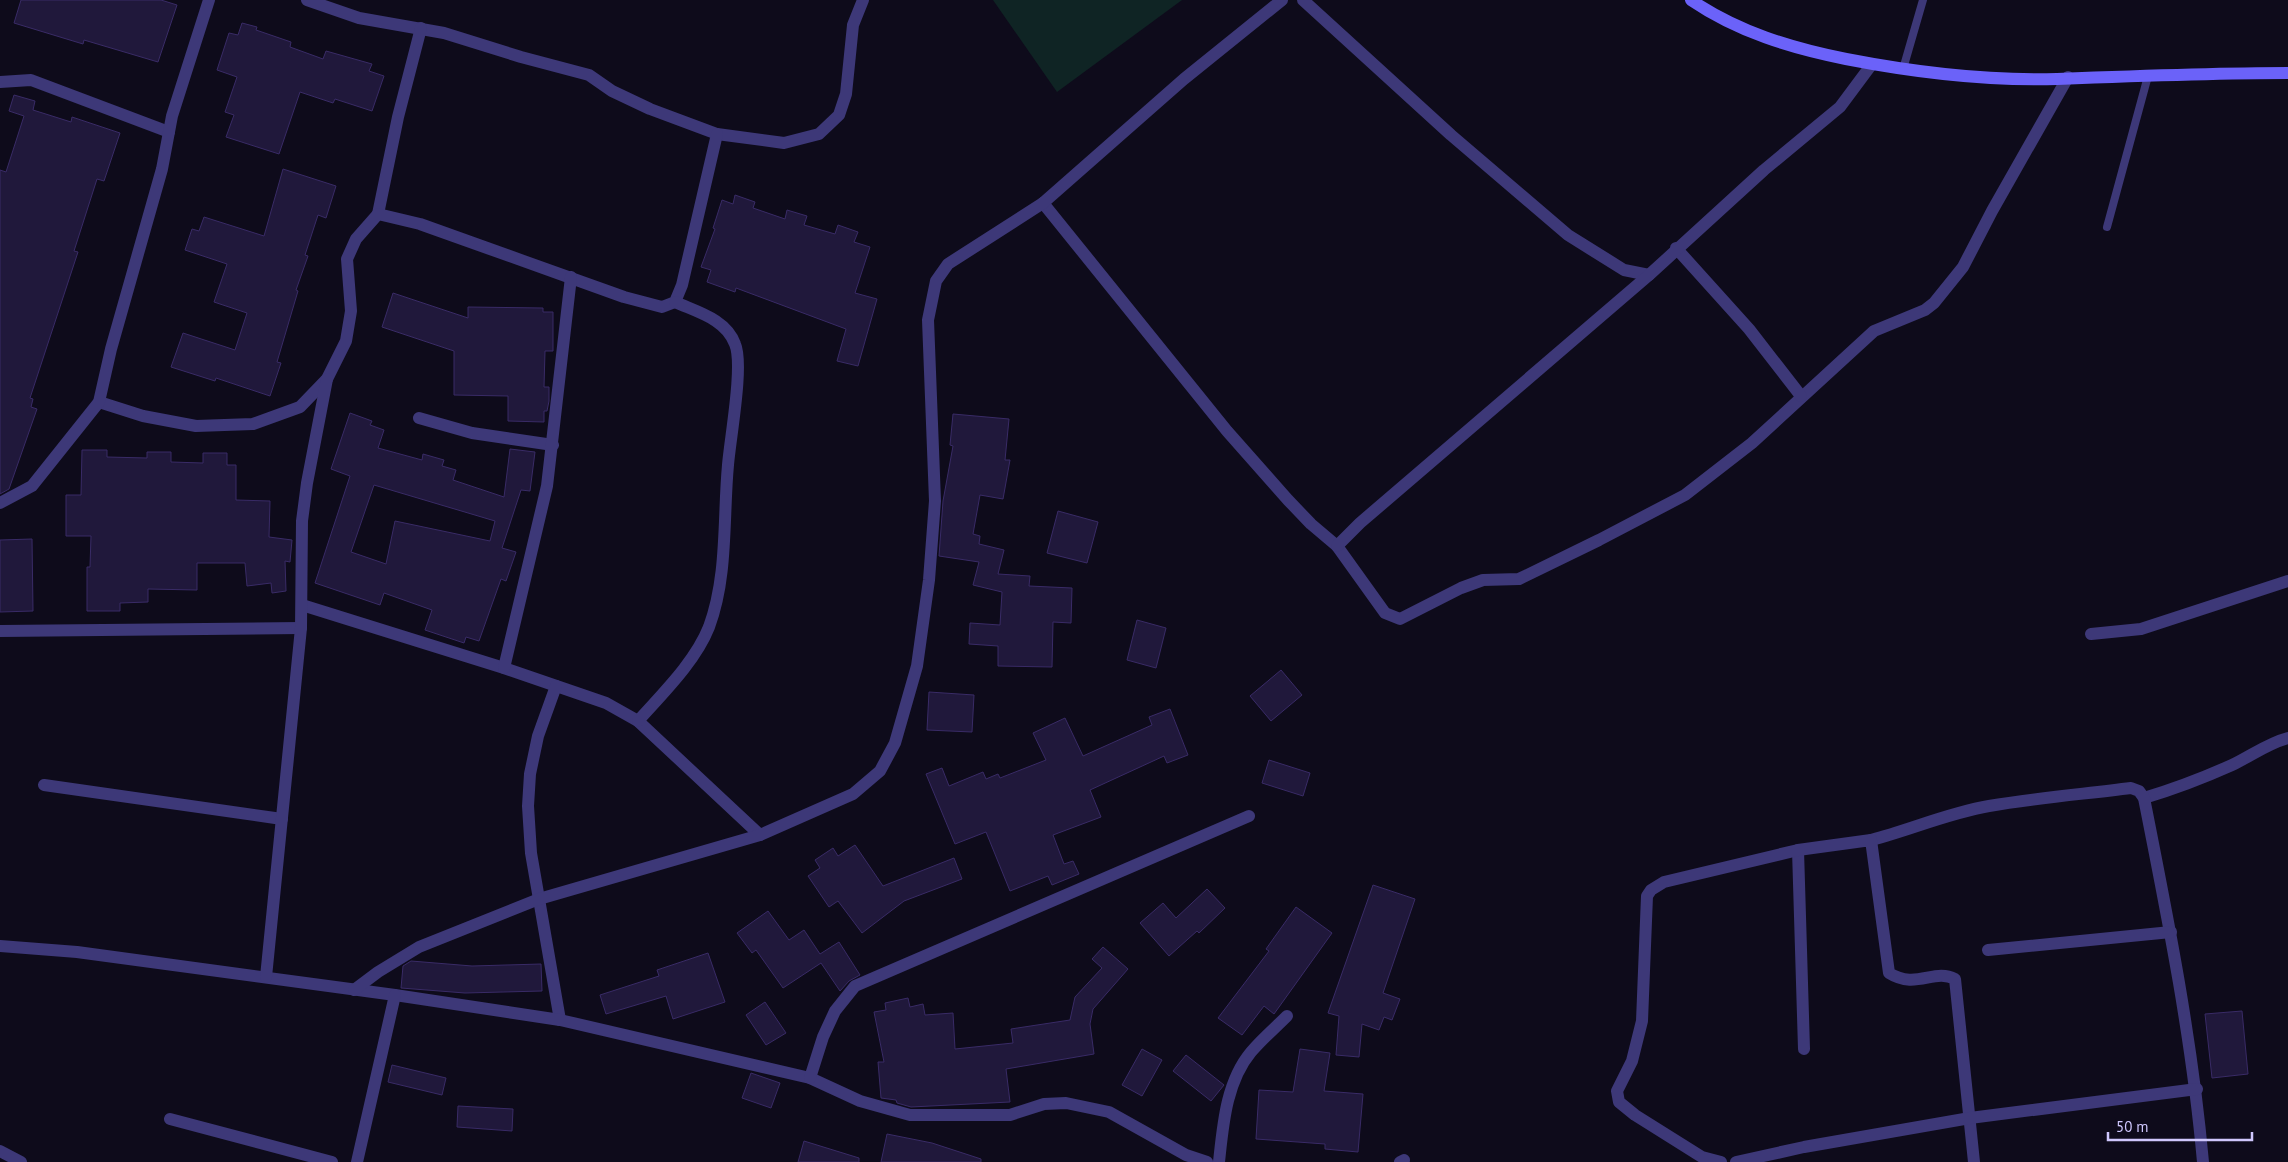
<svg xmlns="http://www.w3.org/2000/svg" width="2288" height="1162" viewBox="0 0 2288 1162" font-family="'PT Sans',sans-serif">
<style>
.green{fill:#0f2424}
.building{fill:#20183b;stroke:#392b66;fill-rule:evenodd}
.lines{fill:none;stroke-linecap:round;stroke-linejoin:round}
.lane{stroke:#3d3878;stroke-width:8}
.street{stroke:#3d3878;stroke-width:12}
.secondary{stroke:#6b62f9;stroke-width:12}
</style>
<rect width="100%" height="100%" fill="#0e0b1b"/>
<polygon class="green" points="993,0 1182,0 1057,92"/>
<g class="building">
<polygon points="21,0 161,0 177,5 158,62 84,40 83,44 14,23"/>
<polygon points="242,23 257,27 256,30 291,42 290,47 323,59 326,51 372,64 369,71 384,76 372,111 335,99 333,103 300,92 279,154 226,137 234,115 225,112 237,77 217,70 229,33 238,35"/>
<polygon points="14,95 35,101 33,110 71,122 72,117 120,133 104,181 97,179 74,251 78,252 30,398 33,399 31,407 37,409 9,489 0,494 0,170 6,172 24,116 9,111"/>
<polygon points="283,169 336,186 326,218 318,215 305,255 308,256 296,290 298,291 277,362 281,363 270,396 216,378 215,381 171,367 183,333 235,350 247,313 214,302 227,264 185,250 192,229 199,231 204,217 264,236"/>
<polygon points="735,195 755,202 753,208 785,219 787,210 807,216 804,225 835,234 838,225 858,232 854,242 870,247 855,293 877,299 858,366 837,361 846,329 736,288 735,292 707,282 711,270 701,267 715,229 713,228 722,200 733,204"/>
<polygon points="393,293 468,318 468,307 543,308 543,312 553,312 553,351 545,351 544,387 549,387 549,401 547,411 544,411 544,422 508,421 508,396 454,395 454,351 382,327"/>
<path d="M350 413 372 421 370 425 384 430 378 448 422 460 423 454 444 460 442 466 456 470 453 480 504 497 510 449 535 452 530 491 521 490 502 548 516 552 506 581 501 579 479 641 466 637 464 643 425 630 432 610 384 593 380 605 315 583 350 476 331 469ZM374 485 495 521 490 541 395 521 386 564 351 552Z"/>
<polygon points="953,414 1009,419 1005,460 1010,460 1003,499 980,495 973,534 980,536 979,544 1004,550 998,574 1030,576 1029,586 1072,588 1071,623 1053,622 1052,667 998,666 998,646 969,644 970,623 1000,625 1002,592 973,585 979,562 939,556 943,501 953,446 950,445"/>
<polygon points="82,450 107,450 107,457 147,458 147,452 171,452 171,462 203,463 203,453 227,453 227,465 236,465 236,500 270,501 269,537 292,540 290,562 285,561 286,591 272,593 271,583 247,586 245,563 197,563 197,590 148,589 148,602 120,603 120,611 87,611 87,567 90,567 91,536 66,536 66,495 81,495"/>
<polygon points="1058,511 1098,522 1087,563 1047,553"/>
<polygon points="32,539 33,611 0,612 0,540"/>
<polygon points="1137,620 1166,628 1156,668 1127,660"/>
<polygon points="1281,670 1302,695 1271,721 1250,696"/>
<polygon points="929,692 974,695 972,732 927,730"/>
<polygon points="1170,709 1188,755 1167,763 1164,756 1090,790 1101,817 1053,835 1064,864 1073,861 1079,874 1052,885 1048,876 1010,891 986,832 955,844 926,774 942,768 949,786 983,772 986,779 998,774 1000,778 1046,760 1033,733 1065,718 1083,756 1152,725 1149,717"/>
<polygon points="1269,760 1310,773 1303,796 1262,783"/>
<polygon points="855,845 883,886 954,858 962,879 904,901 862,933 838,901 829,907 808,876 820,868 815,860 833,848 838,856"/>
<polygon points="1373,885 1415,899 1383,993 1400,999 1392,1020 1384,1017 1379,1030 1362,1024 1359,1057 1336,1055 1339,1016 1328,1013"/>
<polygon points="1207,889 1225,908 1199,933 1197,931 1169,956 1140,923 1163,903 1176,918"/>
<polygon points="1296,907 1332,933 1274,1014 1264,1006 1242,1035 1218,1018 1269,951 1266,949"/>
<polygon points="768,911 789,940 804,930 820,954 839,942 860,975 849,981 840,991 821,963 783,988 756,950 752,953 737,933"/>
<polygon points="1103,947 1128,969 1093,1009 1090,1024 1094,1054 1006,1069 1010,1102 911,1107 897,1103 896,1100 881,1098 878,1062 884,1062 874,1012 886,1010 885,1003 908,998 910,1007 923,1004 925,1015 953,1013 955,1049 1013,1043 1011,1029 1070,1020 1075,997 1102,968 1092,959"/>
<polygon points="708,953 725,1002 673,1019 666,996 606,1014 600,995 659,976 657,970"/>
<polygon points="411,961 472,966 541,964 542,991 465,993 401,988 403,966"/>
<polygon points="765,1002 786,1033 766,1045 746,1015"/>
<polygon points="2242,1011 2248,1074 2212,1078 2205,1014"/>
<polygon points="1142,1049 1162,1060 1142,1096 1122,1085"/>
<polygon points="1300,1049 1330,1053 1324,1091 1363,1094 1358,1152 1325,1149 1325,1144 1256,1139 1259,1090 1293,1092"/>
<polygon points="1186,1055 1224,1085 1211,1101 1173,1071"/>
<polygon points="392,1065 446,1078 442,1095 388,1082"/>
<polygon points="751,1073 780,1083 771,1108 742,1098"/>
<polygon points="458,1106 513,1109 512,1131 457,1127"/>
<polygon points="887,1134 932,1143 981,1159 981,1162 881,1162"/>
<polygon points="804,1141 859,1158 859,1162 798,1162"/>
</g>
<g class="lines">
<g class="lane">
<polyline points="1903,69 1923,0"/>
<polyline points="2107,227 2148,76"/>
</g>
<g class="street">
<polyline points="307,0 359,18 444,33 521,57 589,75 612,91 650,109 717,134 784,143 819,134 839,115 846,94 853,25 863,0"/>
<polyline points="1303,0 1451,135 1568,235 1624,270 1649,275"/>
<polyline points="0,82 31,80 169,132"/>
<polyline points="1043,203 1227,431 1288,500 1311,524 1337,546 1385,613 1400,619 1461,588 1483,580 1519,579 1599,540 1685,495 1752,443 1874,331 1925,310 1934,303 1963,267 1992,211 2068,77"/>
<polyline points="378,214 398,117 421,28"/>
<polyline points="1676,248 1749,329 1801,396"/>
<polyline points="99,402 143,416 196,426 253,424 300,407 327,379 346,341 351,311 347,259 356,239 378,214 420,224 624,297 662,307 675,302 682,285 717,134"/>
<polyline points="419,418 472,433 553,445"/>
<polyline points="0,503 32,486 99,402 111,349 162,169 172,116 209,0"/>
<polyline points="1337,546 1360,523 1649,275 1764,170 1840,107 1872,64"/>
<polyline points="302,605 504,668 606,703 638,721 760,835"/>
<polyline points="0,631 301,628"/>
<polyline points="2091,634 2141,629 2288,581"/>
<polyline points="504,668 547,486 571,277"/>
<polyline points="556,686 538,736 530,774 528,806 531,853 560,1020"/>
<path d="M638 721C663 693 695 662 709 627 728 576 723 518 728 465 730 439 744 365 735 344 726 319 697 312 675 302"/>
<polyline points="44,785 282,819"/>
<path d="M2144 798C2174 789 2203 778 2232 765 2251 756 2268 743 2288 738"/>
<path d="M1871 840C1910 830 1948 813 1989 806 2036 798 2084 794 2131 788L2139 791 2144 798C2168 919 2192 1039 2203 1162"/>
<polyline points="1798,850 1804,1049"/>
<polyline points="0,946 77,952 395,995 560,1020 810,1078 860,1101 910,1115 1010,1115 1044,1104 1066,1103 1109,1112 1186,1155 1207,1162"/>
<polyline points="1988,950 2171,932"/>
<polyline points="266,977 301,628 302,521 307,483 327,379"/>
<polyline points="354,990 378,972 419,947 539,899 760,835 853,794 880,771 895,743 917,666 929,580 935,501 928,320 936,281 948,264 1043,203 1184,79 1282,0"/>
<polyline points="810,1078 823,1037 835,1011 855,986 1249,816"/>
<polyline points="170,1119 332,1162"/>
<polyline points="0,1151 21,1162"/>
<polyline points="357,1162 395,995"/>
<path d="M1219 1162C1223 1125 1226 1082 1251 1052 1262 1039 1275 1028 1287 1016"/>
<polyline points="1400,1162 1404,1160"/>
<path d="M1721 1162 1702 1157 1635 1115 1619 1102 1617 1091 1632 1061 1642 1021 1647 896 1651 890 1664 882 1798 850 1871 840 1889 973C1916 990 1934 968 1955 979L1974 1162"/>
<polyline points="1736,1162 1804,1147 1970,1118 2197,1089"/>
</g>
<path class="secondary" d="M1691 0C1738 32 1791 48 1846 59 1913 72 1989 81 2057 79 2134 76 2211 73 2288 73"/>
</g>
<path d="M2108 1132v8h144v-8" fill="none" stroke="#cfc7fd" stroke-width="2.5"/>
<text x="2116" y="1132" font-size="15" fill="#cfc7fd" stroke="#0e0b1b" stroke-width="4" paint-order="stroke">50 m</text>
</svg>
